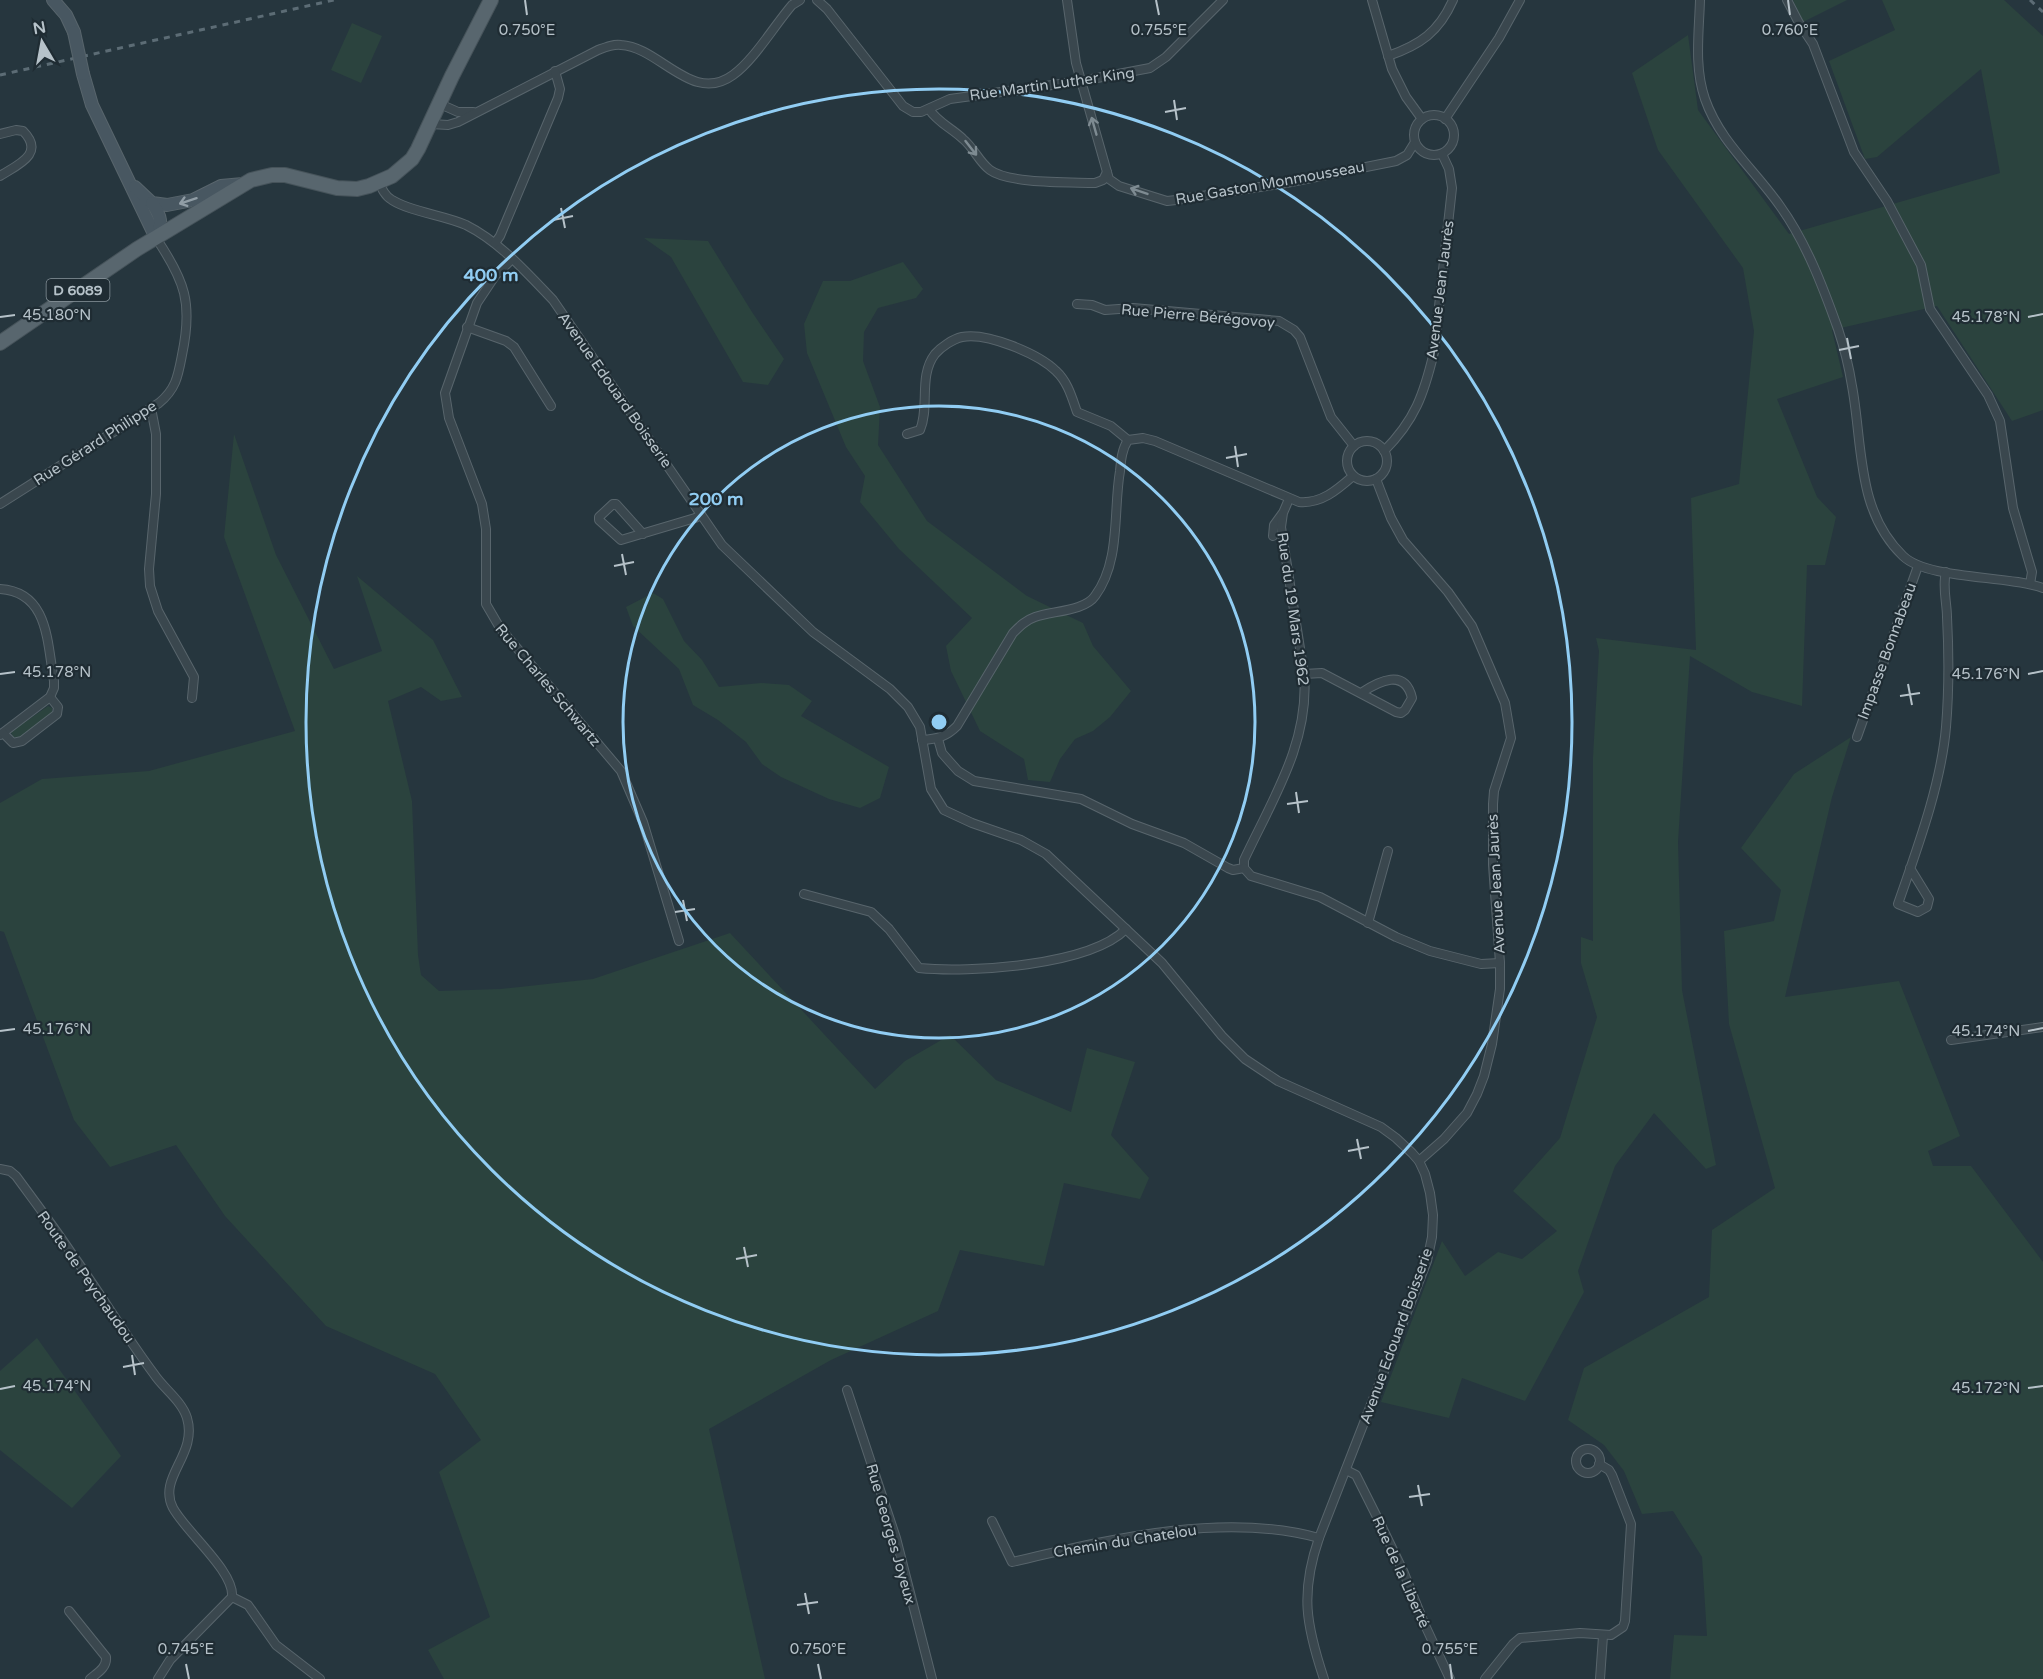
<svg xmlns="http://www.w3.org/2000/svg" width="2043" height="1679" viewBox="0 0 2043 1679" font-family="'Varela Round',sans-serif">
<style>
.green{fill:#2b433e}
.lines{fill:none;stroke-linecap:round;stroke-linejoin:round}
.minor-casing{stroke:#58656c;stroke-width:10}
.secondary-casing{stroke:#58656c;stroke-width:14}
.primary-casing{stroke:#46535a;stroke-width:16}
.minor{stroke:#3a474e;stroke-width:8}
.secondary{stroke:#485761;stroke-width:12}
.primary{stroke:#58666e;stroke-width:14}
.rail{stroke:#5c6c75;stroke-width:3;stroke-dasharray:6 6;stroke-linecap:butt}
.secondary-bridge-casing{stroke:#58656c;stroke-width:14;stroke-linecap:butt}
.secondary-bridge{stroke:#485761;stroke-width:12}
.oneway{stroke:#7e8b92}
.oneway2{stroke:#909da5}
.ticks{fill:none;stroke:#b6c2c9;stroke-width:2}
.ring{fill:none;stroke:#91cdf3;stroke-width:3}
.labels{text-anchor:middle;stroke-width:4.5;stroke-linejoin:round;paint-order:stroke}
.shield{fill:#1f2c33;stroke:#89959c;stroke-width:1.5}
.shield-label{font-size:14px;font-weight:bold;fill:#b6c2c9}
.street-label{font-size:15px;fill:#b6c2c9;stroke:#1f2c33}
.ticks-label{font-size:15px;text-anchor:middle;fill:#b6c2c9;stroke:#1f2c33;stroke-width:4.5;stroke-linejoin:round;paint-order:stroke}
.centre{fill:#91cdf3;stroke:#1f2c33;stroke-width:3}
.ring-label{font-size:18px;text-anchor:middle;font-weight:bold;fill:#91cdf3;stroke:#1f2c33;stroke-width:4.5;stroke-linejoin:round;paint-order:stroke}
</style>
<rect width="100%" height="100%" fill="#26363e"/>
<g class="green">
<polygon points="1793,0 1847,0 1803,22"/>
<polygon points="1882,0 2004,0 2043,36 2043,410 2012,421 1937,306 1832,330 1843,377 1777,399 1817,497 1836,517 1825,565 1807,565 1802,706 1752,692 1690,656 1678,842 1682,990 1716,1165 1706,1169 1654,1113 1615,1166 1578,1271 1584,1292 1525,1401 1462,1378 1449,1418 1381,1402 1442,1241 1465,1276 1498,1252 1522,1259 1557,1231 1513,1191 1560,1138 1597,1017 1581,963 1581,937 1593,941 1593,757 1599,651 1596,638 1696,650 1691,498 1739,484 1754,331 1743,268 1658,150 1632,73 1688,35 1698,110 1789,234 2000,173 1981,69 1877,157 1865,159 1829,61 1895,30"/>
<polygon points="352,23 382,36 361,83 331,70"/>
<polygon points="644,238 708,241 752,312 784,359 768,385 743,382 671,257"/>
<polygon points="903,262 923,289 916,298 878,308 864,332 863,361 880,407 878,445 927,521 1027,596 1083,623 1093,646 1131,691 1110,717 1093,731 1075,739 1060,759 1050,782 1028,780 1024,759 980,731 951,671 946,646 972,618 899,549 860,502 865,476 846,447 807,353 804,324 823,281 850,281"/>
<polygon points="234,434 276,555 334,669 382,651 357,576 433,640 462,697 441,701 421,687 388,701 412,801 418,955 421,975 439,991 501,989 593,979 730,933 875,1089 905,1061 950,1035 996,1080 1071,1112 1087,1048 1135,1062 1111,1135 1149,1178 1140,1199 1064,1183 1044,1266 960,1250 938,1311 831,1360 709,1429 765,1679 444,1679 428,1650 490,1617 439,1472 481,1440 435,1374 326,1326 225,1216 176,1145 110,1167 74,1120 4,932 0,931 0,803 42,779 149,771 295,731 224,537"/>
<polygon points="653,593 663,599 684,641 702,660 719,687 761,683 789,685 812,701 801,716 889,767 880,798 860,808 829,799 781,777 762,764 746,742 718,720 693,705 679,669 633,626 626,607"/>
<polygon points="48,706 52,708 52,713 18,738 13,737 11,732"/>
<polygon points="1851,737 1832,797 1785,997 1899,981 1960,1136 1928,1151 1933,1166 1971,1166 2043,1262 2043,1679 1670,1679 1674,1635 1707,1636 1702,1557 1673,1511 1642,1514 1624,1471 1604,1445 1568,1420 1584,1368 1709,1297 1712,1230 1775,1188 1729,1024 1724,931 1774,921 1781,890 1741,848 1794,774"/>
<polygon points="37,1338 121,1456 72,1508 0,1450 0,1371"/>
</g>
<g class="lines">
<g class="minor-casing">
<g id="minor">
<polyline points="817,0 827,9 903,106 913,112 921,112 950,99 1081,81 1150,68 1166,57 1223,0"/>
<polyline points="1067,0 1076,63 1107,172 1109,179 1119,186 1167,201 1176,200 1286,183 1396,161 1407,155 1415,142"/>
<polyline points="1372,0 1392,69 1406,97 1422,119"/>
<path d="M1700 0C1699 33 1694 67 1705 99 1720 142 1755 170 1780 206 1806 242 1823 287 1838 329 1844 347 1849 367 1852 386 1863 445 1856 511 1903 556 1928 580 2008 575 2043 588"/>
<polyline points="1787,0 1799,23 1813,44 1854,152 1887,201 1921,265 1930,309 1988,395 2000,421 2013,508 2032,572 2030,584"/>
<path d="M1388 56C1420 45 1439 32 1453 0"/>
<polyline points="440,104 458,112 473,112"/>
<path d="M929 109C938 123 952 128 963 139 974 148 979 162 990 170 1009 184 1070 182 1095 183L1103 180 1107 172"/>
<circle cx="1434" cy="135" r="20"/>
<polyline points="1445,119 1499,38 1520,0"/>
<path d="M431 124 448 125 458 122 598 50C606 47 613 44 621 45 660 47 692 105 733 75 754 60 774 26 792 5L800 0"/>
<path d="M0 134 16 130 23 131C46 154 17 165 0 176"/>
<path d="M379 182C382 189 385 196 392 200 411 212 444 215 466 225 500 242 527 273 553 300L722 545 813 632 890 689 908 707 920 727 931 789 944 810 972 823 1021 840 1046 854 1162 963 1222 1036 1245 1059 1278 1081 1381 1127 1396 1138 1412 1153 1419 1161 1425 1174 1430 1193 1433 1215 1432 1237 1427 1261 1319 1538C1300 1593 1306 1625 1324 1679"/>
<polyline points="495,243 500,236 558,98 560,89 555,71"/>
<polyline points="512,259 495,276 477,303 445,393 449,418 482,504 486,529 486,604 500,628 621,771 643,822 679,941"/>
<polyline points="1077,304 1092,305 1105,310 1133,308 1279,321 1294,330 1300,337 1331,417 1354,446"/>
<polyline points="467,327 506,341 514,347 551,406"/>
<polyline points="151,408 156,434 156,494 149,569 150,586 158,611 194,677 192,698"/>
<path d="M907 434 920 430C930 407 918 376 935 354 941 347 953 339 962 337 987 332 1039 354 1056 371 1068 382 1072 398 1077 412L1111 426 1128 440"/>
<circle cx="1367" cy="461" r="20"/>
<path d="M1384 451C1415 420 1424 394 1434 352L1452 188 1449 169 1442 154"/>
<polyline points="1376,479 1391,518 1403,540 1448,592 1472,626 1505,703 1511,738 1494,791 1493,804 1493,865 1500,963 1500,989 1492,1044 1484,1076 1477,1094 1467,1113 1444,1139 1419,1161"/>
<path d="M0 504 159 403C176 389 178 376 182 355 193 303 185 281 156 238"/>
<polyline points="643,534 616,504 613,504 599,517 599,520 621,540 695,518 701,515"/>
<polyline points="1273,536 1274,525 1282,514"/>
<path d="M0 589C49 592 47 643 54 681V688L50 697 0 735"/>
<path d="M1304 674 1322 673 1396 712 1401 713 1405 710 1412 698C1405 668 1379 681 1361 693"/>
<polyline points="3,733 13,743 22,741 57,714 58,707 50,697"/>
<polyline points="1857,737 1918,566"/>
<polyline points="938,739 942,753 949,761 958,771 974,781 1081,799 1132,824 1184,843 1228,868 1233,870 1244,868"/>
<path d="M922 740C937 739 946 737 957 726L1013 633C1020 626 1026 620 1035 617 1052 611 1085 611 1095 596 1121 561 1113 511 1120 471 1121 460 1122 449 1128 440L1143 438 1155 441 1299 502C1321 504 1337 490 1353 476"/>
<path d="M1244 868V860C1272 800 1310 742 1304 674L1281 527 1283 513 1289 499"/>
<polyline points="1244,868 1251,876 1320,897 1396,937 1430,951 1481,964 1500,963"/>
<path d="M1910 868 1929 899 1927 907 1918 912 1898 904C1917 849 1941 785 1946 727 1949 691 1949 654 1947 617 1947 603 1942 586 1946 572"/>
<path d="M804 894 871 912 889 929 919 968C969 973 1089 966 1126 929"/>
<polyline points="1368,923 1388,851"/>
<polyline points="1951,1040 2043,1027"/>
<path d="M0 1169 10 1171 16 1176C35 1202 54 1227 72 1254 100 1293 125 1335 154 1374 163 1388 182 1401 187 1418 198 1455 157 1477 173 1508 186 1532 235 1572 232 1597"/>
<polyline points="847,1390 896,1538 932,1679"/>
<circle cx="1588" cy="1461" r="12"/>
<polyline points="1346,1470 1356,1475 1381,1525 1404,1573 1424,1623 1450,1679"/>
<path d="M992 1521 1012 1562C1108 1540 1222 1511 1319 1538"/>
<polyline points="232,1597 248,1605 276,1645 320,1679"/>
<path d="M69 1611 106 1657C107 1668 97 1673 90 1679"/>
<polyline points="158,1679 170,1660 232,1597"/>
<polyline points="1485,1679 1513,1644 1520,1638 1580,1633 1611,1635 1623,1627 1625,1621 1631,1524 1612,1475 1609,1470 1599,1464"/>
<polyline points="1600,1679 1603,1636"/>
</g>
</g>
<g class="secondary-casing">
<g id="secondary">
<polyline points="53,0 66,15 74,32"/>
<polyline points="83,74 92,105 156,238"/>
<polyline points="135,187 152,203 167,205 193,200 221,186 243,184"/>
<path d="M152 203C161 216 163 224 156 238"/>
</g>
</g>
<g class="primary-casing">
<polyline id="primary" points="0,343 137,249 251,180 272,175 285,175 337,188 357,189 369,186 392,176 412,159 418,149 452,76 491,0"/>
</g>
<use href="#minor" class="minor"/>
<use href="#secondary" class="secondary"/>
<use href="#primary" class="primary"/>
<g class="rail">
<polyline points="2030,0 2043,12"/>
<polyline points="0,75 334,0"/>
</g>
<g class="secondary-bridge-casing">
<polyline id="secondary-bridge" points="74,32 83,74"/>
</g>
<use href="#secondary-bridge" class="secondary-bridge"/>
</g>
<defs><path id="oneway-shaft" d="M-6 0H5M1.5-3L5.5 0L1.5 3" fill="none" stroke-width="1.6" stroke-linecap="round" stroke-linejoin="round" transform="scale(1.5)"/></defs>
<g class="oneway">
<use href="#oneway-shaft" transform="translate(1094 126) rotate(-106)"/>
<use href="#oneway-shaft" transform="translate(971 148) rotate(52)"/>
<use href="#oneway-shaft" transform="translate(1139 191) rotate(-161)"/>
</g>
<use class="oneway2" href="#oneway-shaft" transform="translate(188 201) rotate(162)"/>
<path class="ticks" d="M525 0 527 15M1156 0 1159 15M1788 0 1790 15M1174 100 1177 120M1165 112 1186 108M561 208 565 228M553 220 573 216M0 317 15 315M2028 317 2043 314M1847 338 1851 359M1839 350 1859 346M1235 446 1238 467M1226 458 1247 454M622 554 626 575M614 566 634 562M0 674 15 672M2028 674 2043 671M1908 684 1912 705M1900 696 1920 693M1296 792 1299 813M1287 804 1308 801M683 900 687 921M675 912 695 909M0 1031 15 1029M2028 1031 2043 1028M1357 1139 1361 1159M1348 1151 1369 1147M744 1247 748 1267M736 1259 757 1255M132 1355 135 1375M123 1367 144 1363M2028 1388 2043 1386M0 1389 15 1386M1418 1485 1422 1506M1409 1497 1430 1494M805 1593 809 1614M797 1605 818 1602M186 1664 189 1679M818 1664 821 1679M1450 1664 1452 1679"/>
<g class="ring">
<circle cx="939" cy="722" r="316"/>
<circle cx="939" cy="722" r="633"/>
</g>
<g class="labels">
<rect class="shield" x="46.5" y="279" width="63" height="22" rx="4.5"/>
<g class="shield-label">
<text x="78" y="295">D 6089</text>
</g>
<g class="street-label">
<text transform="translate(1052 84) rotate(-8)" y="5">Rue Martin Luther King</text>
<text transform="translate(1270 183) rotate(-10)" y="5">Rue Gaston Monmousseau</text>
<text transform="translate(1440 290) rotate(-83)" y="5">Avenue Jean Jaurès</text>
<text transform="translate(1198 316) rotate(5)" y="5">Rue Pierre Bérégovoy</text>
<text transform="translate(615 390) rotate(55)" y="5">Avenue Edouard Boisserie</text>
<text transform="translate(95 443) rotate(-33)" y="5">Rue Gérard Philippe</text>
<text transform="translate(1293 609) rotate(82)" y="5">Rue du 19 Mars 1962</text>
<text transform="translate(1887 651) rotate(-70)" y="5">Impasse Bonnabeau</text>
<text transform="translate(548 685) rotate(50)" y="5">Rue Charles Schwartz</text>
<text transform="translate(1496 884) rotate(-93)" y="5">Avenue Jean Jaurès</text>
<text transform="translate(86 1277) rotate(55)" y="5">Route de Peychaudou</text>
<text transform="translate(1396 1336) rotate(-70)" y="5">Avenue Edouard Boisserie</text>
<text transform="translate(891 1534) rotate(74)" y="5">Rue Georges Joyeux</text>
<text transform="translate(1125 1541) rotate(-9)" y="5">Chemin du Chatelou</text>
<text transform="translate(1401 1572) rotate(66)" y="5">Rue de la Liberté</text>
</g>
</g>
<g class="ticks-label">
<text x="527" y="35">0.750°E</text>
<text x="1159" y="35">0.755°E</text>
<text x="1790" y="35">0.760°E</text>
<text x="57" y="320">45.180°N</text>
<text x="1986" y="322">45.178°N</text>
<text x="57" y="677">45.178°N</text>
<text x="1986" y="679">45.176°N</text>
<text x="57" y="1034">45.176°N</text>
<text x="1986" y="1036">45.174°N</text>
<text x="57" y="1391">45.174°N</text>
<text x="1986" y="1393">45.172°N</text>
<text x="186" y="1654">0.745°E</text>
<text x="818" y="1654">0.750°E</text>
<text x="1450" y="1654">0.755°E</text>
</g>
<circle cx="939" cy="722" r="9" class="centre"/>
<g class="ring-label">
<text x="491" y="281">400 m</text>
<text x="716" y="505">200 m</text>
</g>
<g transform="translate(42 42) rotate(350)" stroke="#1f2c33" stroke-width="4.5" paint-order="stroke">
<path d="M0-4.5L10 22L0 15L-10 22Z" fill="#b6c2c9"/>
<text y="-9" font-size="16" font-weight="bold" text-anchor="middle" fill="#b6c2c9">N</text>
</g>
</svg>
